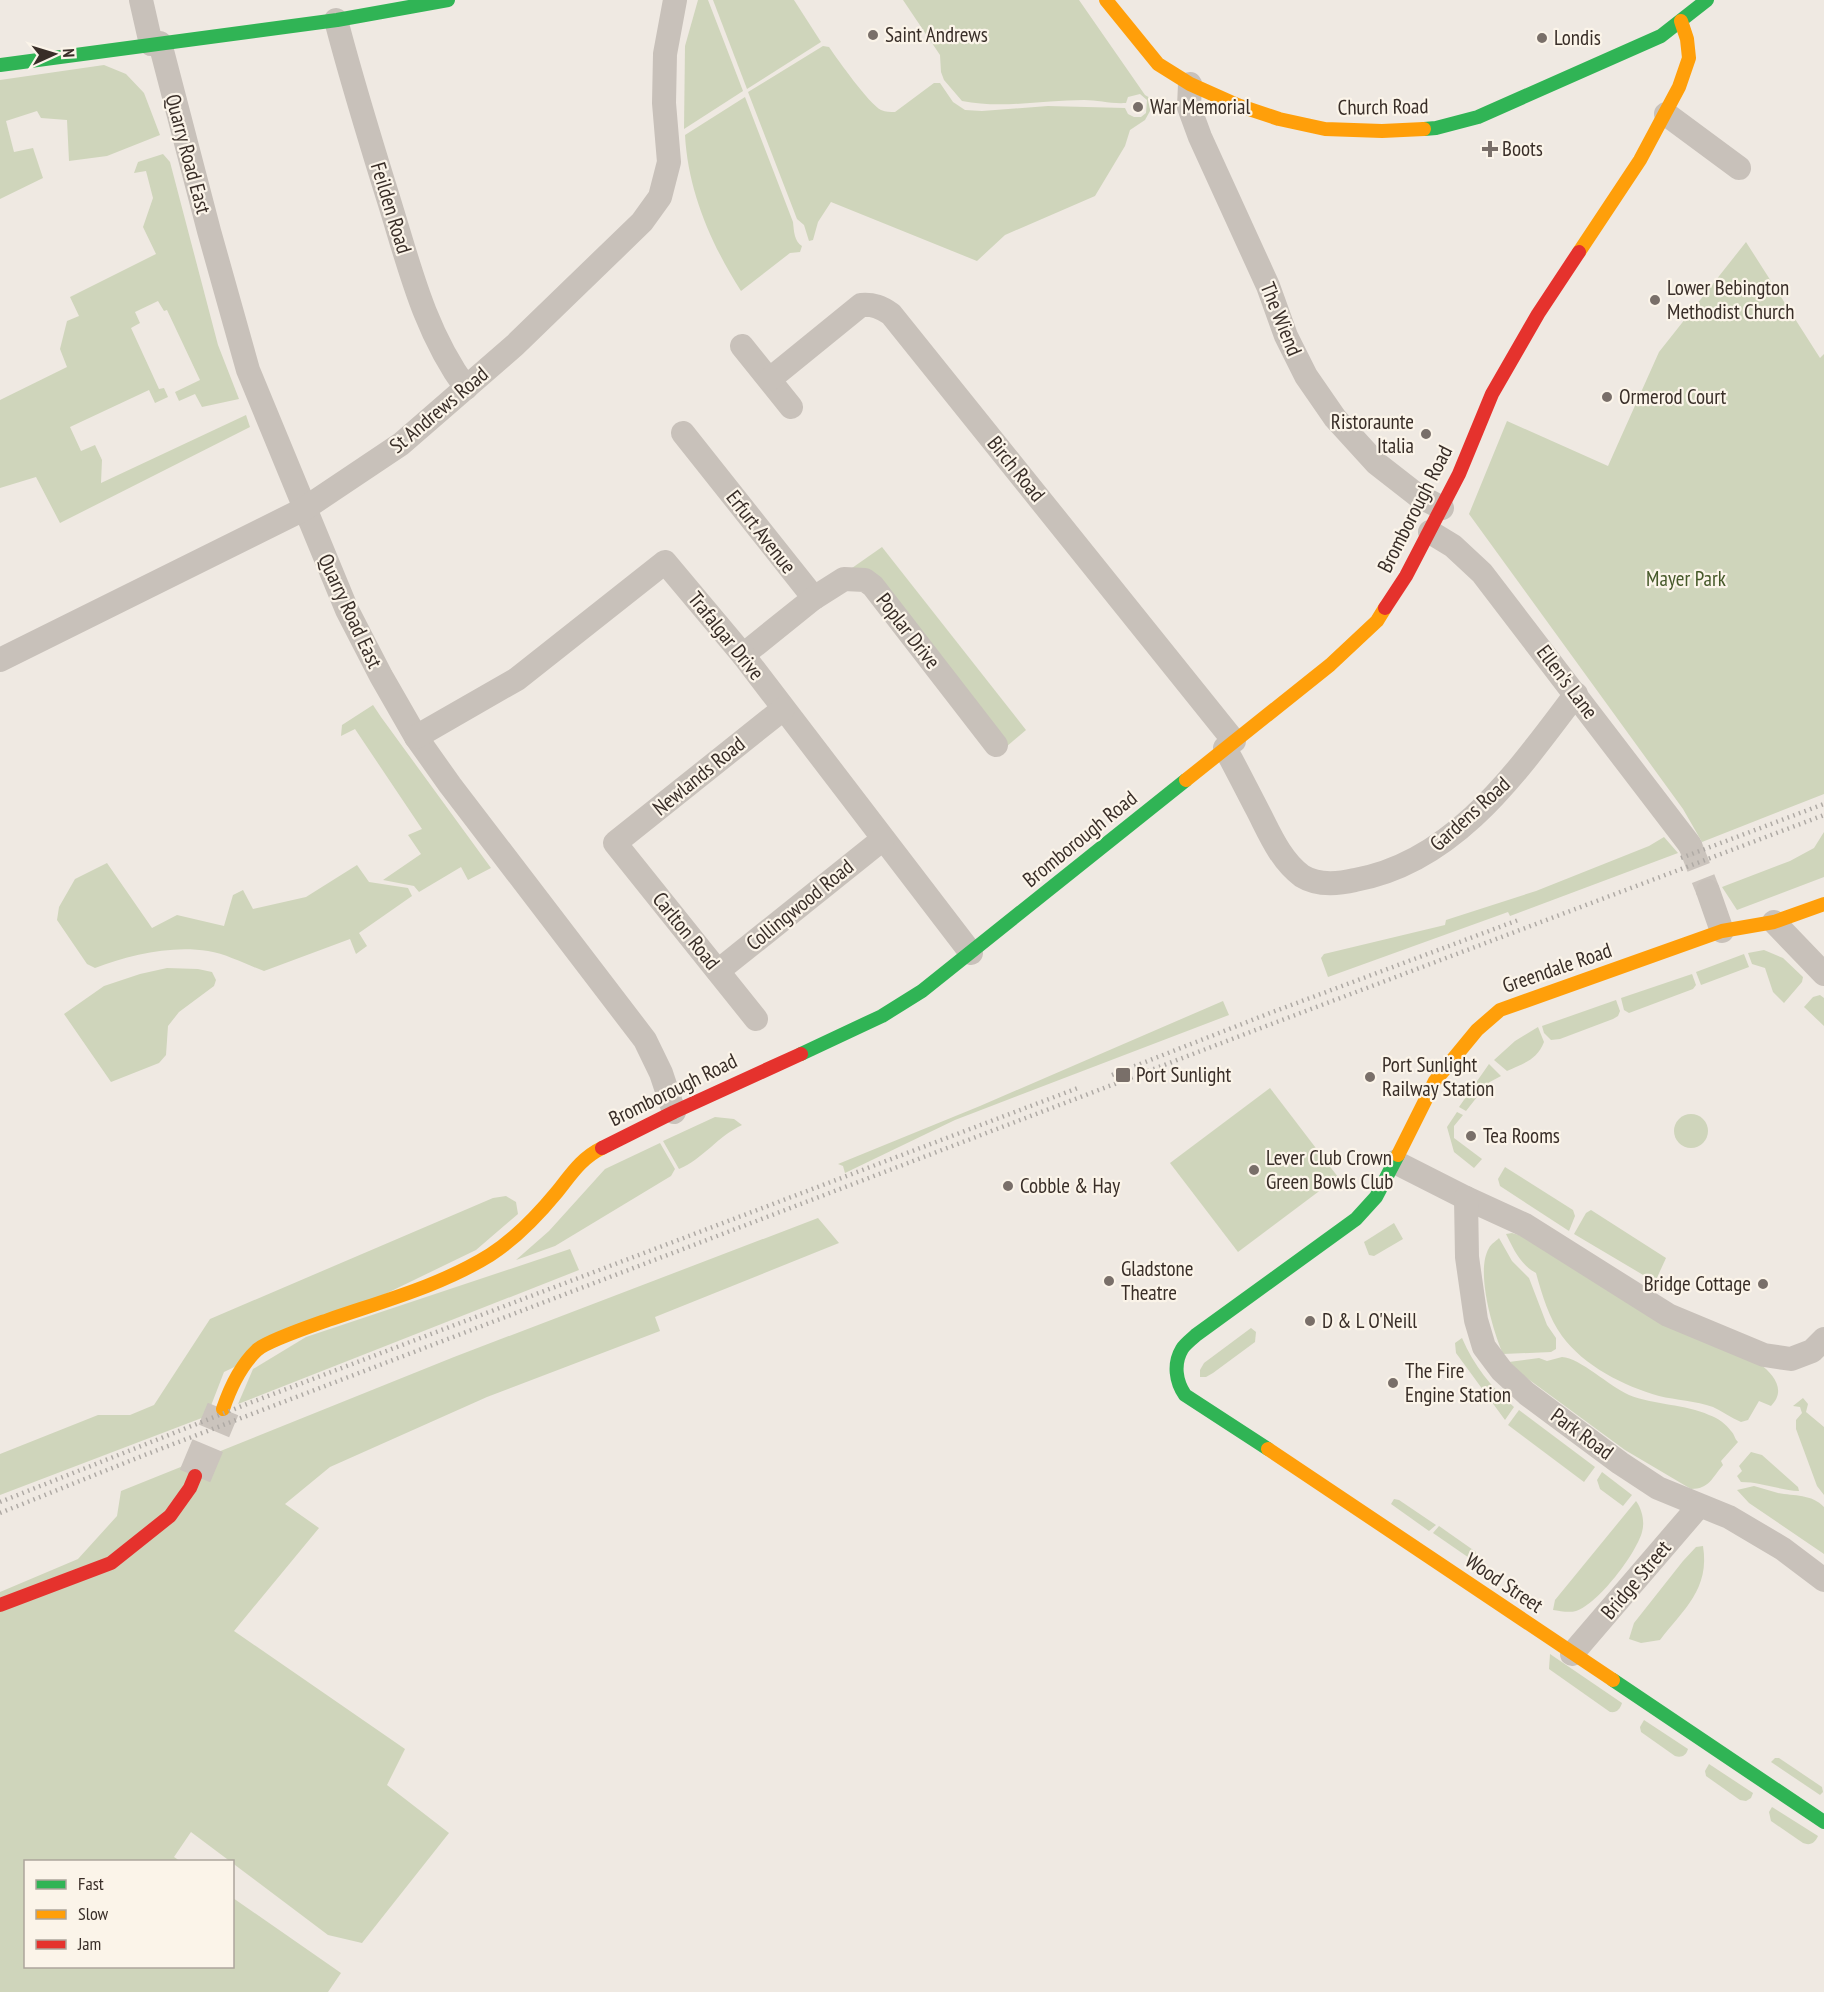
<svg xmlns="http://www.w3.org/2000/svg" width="1824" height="1992" viewBox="0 0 1824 1992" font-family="'PT Sans Narrow',sans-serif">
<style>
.green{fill:#cfd5bb}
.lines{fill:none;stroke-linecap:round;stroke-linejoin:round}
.street-tunnel{stroke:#cbc4bd;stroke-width:24;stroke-dasharray:24 12;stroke-linecap:butt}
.secondary-tunnel{stroke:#cbc4bd;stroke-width:33;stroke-dasharray:33 16;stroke-linecap:butt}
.street{stroke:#c8c1ba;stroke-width:24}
.fast{stroke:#30b455;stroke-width:14}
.slow{stroke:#ff9f0a;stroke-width:14}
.jam{stroke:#e5322d;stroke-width:14}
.rail{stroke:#afaaa5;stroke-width:4.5;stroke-dasharray:1.5 4.5;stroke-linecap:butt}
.poi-dot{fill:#796f69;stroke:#fbf4e9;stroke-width:2}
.labels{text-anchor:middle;stroke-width:4.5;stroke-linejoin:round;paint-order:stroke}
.poi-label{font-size:21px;fill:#392e28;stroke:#fbf4e9;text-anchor:start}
.street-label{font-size:21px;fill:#392e28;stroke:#fbf4e9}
.park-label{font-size:21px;fill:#46592a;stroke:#fbf4e9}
</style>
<rect width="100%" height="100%" fill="#efe9e2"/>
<g class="green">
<polygon points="698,0 708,0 743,91 684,129 685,46"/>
<polygon points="713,0 794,0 821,42 747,89"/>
<path d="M903 0H1079L1145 95 1150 98V111L1145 120 1130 130 1125 146 1095 196 1005 235 977 261 831 202 818 222 813 240 809 241 804 225 797 219 748 92 823 46 829 47C838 60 869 104 881 110 886 112 890 112 895 112L934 83H940L953 102 965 110 982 111 1048 106 1125 108 1128 114 1134 117H1141L1146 113 1147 100 1140 94 1128 97 1126 103C1111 104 1098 100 1084 100 1044 100 1002 109 962 101L944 80 941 72 940 55Z"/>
<polygon points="104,65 126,74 144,93 160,135 107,156 69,161 67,120 41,118 37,111 6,121 14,152 33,148 43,178 0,199 0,80"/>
<path d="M745 97 793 222C794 231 794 241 802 246L800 252 790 253 741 291C711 244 688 191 685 135Z"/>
<polygon points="163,154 170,162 218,345 239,399 202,407 195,394 179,401 175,392 200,380 167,310 164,311 158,301 135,312 140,323 131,328 159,389 164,388 168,397 155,403 149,390 70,427 81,451 95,445 102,460 101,483 246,415 250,427 60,523 36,477 0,488 0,400 67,367 60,349 67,321 79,316 70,297 156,254 143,227 153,198 146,171 134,173 138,162"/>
<polygon points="1746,242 1820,358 1824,354 1824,794 1702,842 1683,809 1469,514 1507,421 1608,466 1659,352"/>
<polygon points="882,547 1026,730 1006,747 852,568"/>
<polygon points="373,705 381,717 491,868 468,880 461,867 419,892 414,886 383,880 421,854 408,835 422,829 355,729 341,736 342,725"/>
<polygon points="1824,832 1824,877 1737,910 1722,887 1790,861 1814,848"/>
<polygon points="1664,837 1678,853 1510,916 1508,912 1328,977 1321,958 1324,954 1445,925 1446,920 1536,891 1649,846"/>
<path d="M107 863 152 928 177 915 224 926 233 895 243 890 253 909 306 897 357 865 369 882 408 888 412 896 359 933 367 946 356 954 350 939 264 971C247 965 227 954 208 951 171 945 129 955 95 968L87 964 57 920 59 907 75 879Z"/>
<polygon points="1764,950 1783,958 1803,977 1802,982 1784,1003 1773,992 1765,968 1752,964 1748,953"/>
<polygon points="1744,954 1749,967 1701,985 1696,972"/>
<polygon points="167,968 198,969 212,972 216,980 214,986 179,1012 168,1026 166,1055 159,1063 111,1082 64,1014 104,986 140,974"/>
<polygon points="1692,974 1696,985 1693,989 1629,1013 1624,1010 1621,998"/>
<polygon points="1820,995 1824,998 1824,1026 1804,1007 1813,997"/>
<polygon points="1616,1000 1620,1011 1618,1016 1613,1019 1560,1039 1551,1040 1544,1033 1542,1026"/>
<polygon points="1223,1001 1229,1015 955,1120 845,1173 843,1166 838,1164 980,1106"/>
<path d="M1538 1027 1544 1042C1537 1060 1524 1063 1507 1071L1494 1060 1515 1041Z"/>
<polygon points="1489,1064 1501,1076 1488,1083 1466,1111 1459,1107"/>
<polygon points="1270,1088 1338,1177 1238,1252 1170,1163"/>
<polygon points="1457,1112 1463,1115 1454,1126 1454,1138 1482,1159 1474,1168 1454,1152 1447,1127"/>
<circle cx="1691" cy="1131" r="17"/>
<path d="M715 1117 734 1119 742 1125C718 1136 703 1159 679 1169L663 1141Z"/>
<polygon points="660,1143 675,1169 671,1176 555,1246 516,1260 549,1231 605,1169"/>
<polygon points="1505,1167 1573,1210 1575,1216 1569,1231 1500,1186 1498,1179"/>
<polygon points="506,1196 516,1202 518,1214 476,1250 224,1372 207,1416 0,1495 0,1454 98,1415 130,1415 154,1405 210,1319 493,1198"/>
<polygon points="1591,1210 1666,1258 1655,1282 1574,1234 1586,1213"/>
<polygon points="818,1218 839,1243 655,1317 660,1331 487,1397 330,1467 285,1504 319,1528 234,1631 405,1749 387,1785 449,1833 362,1943 328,1935 191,1832 174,1857 180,1861 26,1862 26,1966 232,1966 233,1898 341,1973 328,1992 0,1992 0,1592 78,1559 117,1516 121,1491 454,1357"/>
<polygon points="1394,1223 1403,1239 1374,1256 1369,1255 1364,1242"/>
<path d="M1512 1233 1522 1236 1760 1364C1773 1374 1787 1390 1771 1406L1759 1401 1748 1420 1741 1422C1731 1418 1722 1411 1713 1407 1696 1401 1676 1400 1659 1396 1624 1386 1584 1366 1562 1336 1549 1318 1542 1295 1536 1273 1520 1264 1514 1250 1506 1234Z"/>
<path d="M1499 1238 1512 1261 1529 1278 1547 1325 1556 1338V1349L1551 1352 1503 1354C1493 1331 1475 1271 1489 1248 1491 1244 1496 1241 1499 1238Z"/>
<polygon points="570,1249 579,1270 238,1404 253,1369 306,1337"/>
<polygon points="1251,1328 1256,1332 1255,1342 1213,1373 1206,1377 1200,1377 1200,1370 1204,1363"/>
<path d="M1462 1338C1474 1366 1491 1387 1514 1407L1505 1420 1456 1353 1455 1343Z"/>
<path d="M1562 1357C1580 1358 1609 1386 1629 1395 1653 1405 1686 1404 1709 1415 1718 1418 1726 1424 1731 1431 1735 1435 1734 1438 1738 1442L1721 1461 1723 1465C1712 1478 1709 1489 1691 1489L1625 1450 1517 1371 1509 1362 1539 1358 1547 1361Z"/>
<polygon points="1803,1398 1808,1404 1806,1412 1824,1427 1824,1495 1817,1486 1796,1429 1796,1420 1802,1413 1800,1407 1793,1406"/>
<polygon points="1519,1410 1595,1467 1584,1482 1508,1425"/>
<path d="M1751 1452 1762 1455 1798 1487 1799 1491C1779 1490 1761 1482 1741 1482L1737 1476 1742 1471 1739 1466Z"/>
<polygon points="1602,1472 1632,1495 1623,1506 1600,1489 1597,1480"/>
<path d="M1754 1486C1762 1488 1770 1491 1778 1493 1794 1496 1812 1494 1824 1507V1554L1749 1503 1737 1490Z"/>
<polygon points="1394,1499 1399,1500 1436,1525 1429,1531 1391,1504"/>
<path d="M1636 1501C1642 1509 1645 1522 1642 1532 1636 1554 1598 1604 1576 1611 1569 1613 1560 1611 1553 1610L1555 1600Z"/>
<polygon points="1439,1526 1476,1552 1477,1557 1475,1562 1433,1533"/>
<path d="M1703 1546C1710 1589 1684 1609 1660 1640L1641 1643 1629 1639 1634 1623 1683 1561 1696 1547Z"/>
<path d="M1550 1654 1622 1703C1620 1709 1617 1713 1610 1712L1549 1669Z"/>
<path d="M1644 1720 1688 1749C1686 1756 1681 1758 1675 1756L1641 1732 1640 1727Z"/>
<polygon points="1775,1758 1779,1758 1822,1787 1823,1792 1820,1795 1771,1762"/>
<polygon points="1709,1764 1753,1793 1751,1798 1746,1801 1740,1800 1706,1776 1705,1771"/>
<path d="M1772 1807 1818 1836C1815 1843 1810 1846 1803 1843L1771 1821 1769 1812Z"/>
</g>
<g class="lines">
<polyline class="street-tunnel" points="1690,845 1708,891"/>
<polyline class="secondary-tunnel" points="195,1476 223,1409"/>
<g class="street">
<polyline points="141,0 151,44"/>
<path d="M336 20C352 82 371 143 390 204 410 269 425 332 466 388"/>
<polyline points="160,43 209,231 248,370 347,610 381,676 416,737 450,785 645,1040 661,1073 674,1112"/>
<polyline points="1190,84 1189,107 1200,137 1268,286 1286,336 1306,376 1335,418 1376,463 1417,495 1442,508"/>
<polyline points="1666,114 1739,168"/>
<polyline points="742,346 791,407"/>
<path d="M770 379 861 305C873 304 881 307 891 314L1234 741"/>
<polyline points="683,433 814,598"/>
<polyline points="1430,532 1453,546 1482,573 1690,845"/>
<polyline points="743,655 814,598 844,579 865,580 873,586 996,745"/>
<polyline points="0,660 304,509 401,444 515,345 642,222 660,197 669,162 664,103 665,54 675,0"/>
<polyline points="416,737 517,679 665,562 743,655 971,953"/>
<path d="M1225 748C1236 768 1246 788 1257 809 1269 832 1280 860 1302 876 1318 886 1338 884 1355 880 1456 862 1518 770 1576 694"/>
<polyline points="1708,891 1722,931"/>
<polyline points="1774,922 1824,974"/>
<polyline points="718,971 883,839"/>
<polyline points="756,1019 615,843 783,709"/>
<polyline points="1395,1162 1466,1198 1525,1225 1668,1315 1764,1355 1791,1359 1812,1351 1824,1339"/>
<polyline points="1466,1198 1467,1257 1476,1320 1484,1347 1502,1371 1527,1394 1620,1463 1658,1488 1729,1517 1783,1549 1824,1580"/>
<polyline points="1572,1654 1699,1506"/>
</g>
<g class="fast">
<polyline points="0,65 337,20 448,0"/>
<polyline points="1424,129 1436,128 1478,117 1661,36 1707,0"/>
<polyline points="801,1054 882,1016 922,991 1186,780"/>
<path d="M1268 1449 1185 1395C1176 1382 1173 1364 1182 1349 1185 1344 1192 1339 1196 1335L1356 1219 1376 1197 1398 1155"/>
<polyline points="1613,1680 1824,1822"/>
</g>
<g class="slow">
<polyline points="1106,0 1158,64 1190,84 1237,105 1279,119 1325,129 1382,131 1424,129"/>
<polyline points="1579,252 1640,160 1679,87 1689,58 1687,39 1681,21"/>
<polyline points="1186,780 1330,665 1377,621 1385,608"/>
<polyline points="1398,1155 1435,1081 1477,1030 1500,1010 1722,931 1774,922 1824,904"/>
<path d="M223 1409C230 1388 240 1366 257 1350 267 1341 314 1325 328 1320 383 1301 440 1286 490 1255 515 1239 538 1215 557 1192 570 1176 581 1158 602 1148"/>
<polyline points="1268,1449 1613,1680"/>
</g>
<g class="jam">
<polyline points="1385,608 1406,576 1459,474 1492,394 1538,314 1579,252"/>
<polyline points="602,1148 674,1112 801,1054"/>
<polyline points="0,1605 111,1563 170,1516 190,1488 195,1476"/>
</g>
<g class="rail">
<polyline points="1681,858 1824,804"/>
<polyline points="1112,1075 1270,1013 1521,919"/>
<polyline points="0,1502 247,1404 1078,1088"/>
<polyline points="0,1513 142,1456 1253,1031 1824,815"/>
</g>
</g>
<g class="poi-dot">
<circle cx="873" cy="35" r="6"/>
<circle cx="1542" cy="38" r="6"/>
<circle cx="1138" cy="107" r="6"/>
<path d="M1487 140h6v6h6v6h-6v6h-6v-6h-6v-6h6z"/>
<circle cx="1655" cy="300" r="6"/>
<circle cx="1607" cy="397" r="6"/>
<circle cx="1426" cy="434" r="6"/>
<rect x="1115" y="1067" width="16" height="16" rx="3"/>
<circle cx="1370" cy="1077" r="6"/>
<circle cx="1471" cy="1136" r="6"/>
<circle cx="1254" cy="1170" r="6"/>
<circle cx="1008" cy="1186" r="6"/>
<circle cx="1109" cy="1281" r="6"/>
<circle cx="1763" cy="1284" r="6"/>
<circle cx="1310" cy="1321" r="6"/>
<circle cx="1393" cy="1383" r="6"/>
</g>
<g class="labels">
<g class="poi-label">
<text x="885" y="42">Saint Andrews</text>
<text x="1554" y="45">Londis</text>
<text x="1150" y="114">War Memorial</text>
<text x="1502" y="156">Boots</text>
<text x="1667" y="295">Lower Bebington<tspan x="1667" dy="24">Methodist Church</tspan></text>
<text x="1619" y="404">Ormerod Court</text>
<text x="1414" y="429" text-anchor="end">Ristoraunte<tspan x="1414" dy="24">Italia</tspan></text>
<text x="1382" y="1072">Port Sunlight<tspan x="1382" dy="24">Railway Station</tspan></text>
<text x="1136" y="1082">Port Sunlight</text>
<text x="1483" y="1143">Tea Rooms</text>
<text x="1266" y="1165">Lever Club Crown<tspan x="1266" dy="24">Green Bowls Club</tspan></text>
<text x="1020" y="1193">Cobble &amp; Hay</text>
<text x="1121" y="1276">Gladstone<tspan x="1121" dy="24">Theatre</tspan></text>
<text x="1751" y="1291" text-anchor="end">Bridge Cottage</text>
<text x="1322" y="1328">D &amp; L O'Neill</text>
<text x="1405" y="1378">The Fire<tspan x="1405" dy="24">Engine Station</tspan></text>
</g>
<g class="street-label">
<text transform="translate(1383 107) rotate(-1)" y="7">Church Road</text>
<text transform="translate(188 154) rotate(75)" y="7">Quarry Road East</text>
<text transform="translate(391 208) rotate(73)" y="7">Feilden Road</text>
<text transform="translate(1281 319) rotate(68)" y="7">The Wiend</text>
<text transform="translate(439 410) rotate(-40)" y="7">St Andrews Road</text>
<text transform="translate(1016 469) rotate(51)" y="7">Birch Road</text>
<text transform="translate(1415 509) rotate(-63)" y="7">Bromborough Road</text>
<text transform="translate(761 532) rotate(52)" y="7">Erfurt Avenue</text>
<text transform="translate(350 611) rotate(65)" y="7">Quarry Road East</text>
<text transform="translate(908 631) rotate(52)" y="7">Poplar Drive</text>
<text transform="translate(726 636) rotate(51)" y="7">Trafalgar Drive</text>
<text transform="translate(1567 682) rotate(53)" y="7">Ellen's Lane</text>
<text transform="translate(699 776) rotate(-39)" y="7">Newlands Road</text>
<text transform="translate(1470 814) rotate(-42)" y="7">Gardens Road</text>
<text transform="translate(1080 839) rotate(-39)" y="7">Bromborough Road</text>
<text transform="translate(800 905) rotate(-39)" y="7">Collingwood Road</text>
<text transform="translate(686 931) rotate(51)" y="7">Carlton Road</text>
<text transform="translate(1557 968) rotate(-19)" y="7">Greendale Road</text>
<text transform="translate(673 1090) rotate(-26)" y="7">Bromborough Road</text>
<text transform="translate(1582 1434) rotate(36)" y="7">Park Road</text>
<text transform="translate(1636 1580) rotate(-50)" y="7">Bridge Street</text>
<text transform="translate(1504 1583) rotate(34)" y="7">Wood Street</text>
</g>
<g class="park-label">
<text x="1686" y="586">Mayer Park</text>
</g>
</g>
<rect x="24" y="1860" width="210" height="108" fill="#fbf4e9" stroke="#ada59c" stroke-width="1.5"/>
<rect x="36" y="1880" width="30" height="9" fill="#30b455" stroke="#ada59c" stroke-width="1.5"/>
<text x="78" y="1890" font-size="18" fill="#392e28">Fast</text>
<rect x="36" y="1910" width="30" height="9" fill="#ff9f0a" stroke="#ada59c" stroke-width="1.5"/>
<text x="78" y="1920" font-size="18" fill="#392e28">Slow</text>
<rect x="36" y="1940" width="30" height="9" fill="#e5322d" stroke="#ada59c" stroke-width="1.5"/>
<text x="78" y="1950" font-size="18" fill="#392e28">Jam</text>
<g transform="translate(54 54) rotate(86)" stroke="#fbf4e9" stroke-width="4.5" paint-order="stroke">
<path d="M0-4.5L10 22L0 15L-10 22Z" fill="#392e28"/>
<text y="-9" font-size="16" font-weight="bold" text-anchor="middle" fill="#392e28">N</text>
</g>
</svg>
